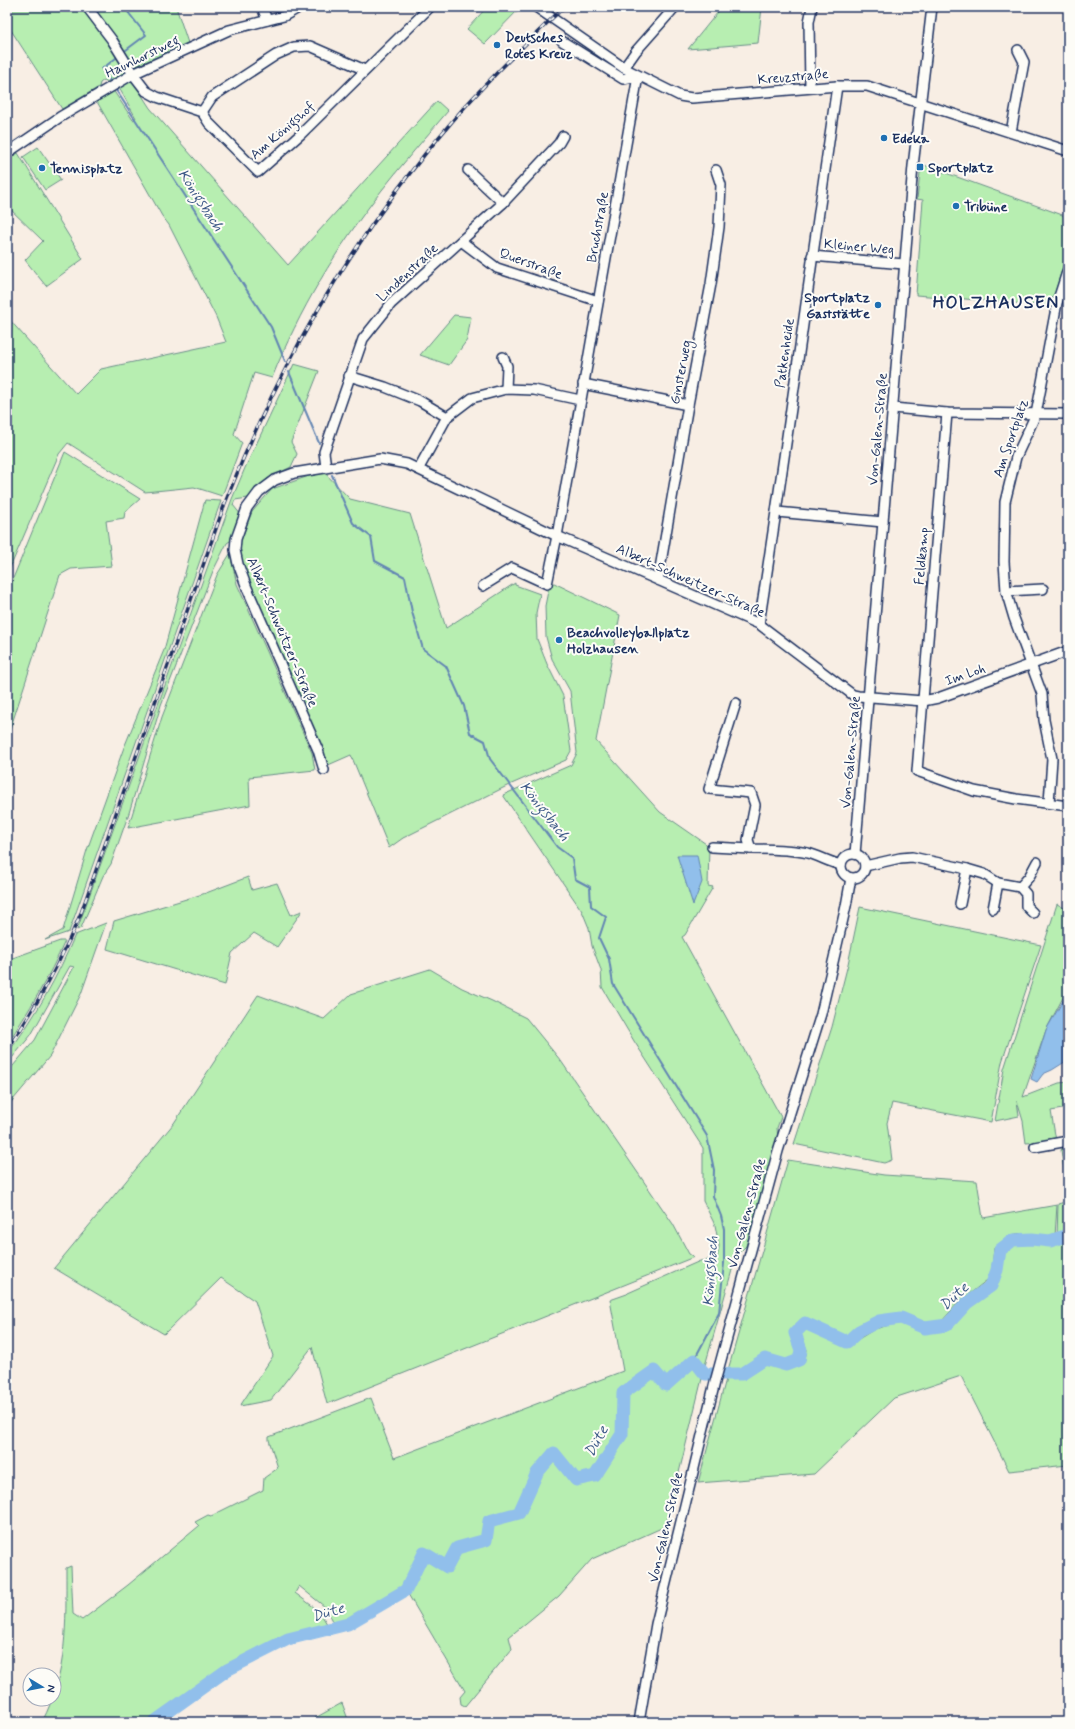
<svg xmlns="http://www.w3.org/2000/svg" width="1075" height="1729" viewBox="0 0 1075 1729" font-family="Mynerve,sans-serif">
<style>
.green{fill:#b7eeb1;stroke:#698e88}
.water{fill:#91bfeb;stroke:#6285b3}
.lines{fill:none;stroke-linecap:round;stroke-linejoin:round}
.stream{stroke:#6285b3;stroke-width:2}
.river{stroke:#91bfeb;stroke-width:13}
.minor-casing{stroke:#1b2f5e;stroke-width:12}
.minor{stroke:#fdfcf7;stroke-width:9}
.rail-casing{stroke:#1b2f5e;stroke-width:3.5}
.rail{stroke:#fdfcf7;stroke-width:2;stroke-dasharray:6;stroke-linecap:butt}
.poi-dot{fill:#1f6fb2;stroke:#fdfcf7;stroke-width:1.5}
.labels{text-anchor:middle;stroke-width:4;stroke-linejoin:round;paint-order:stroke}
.poi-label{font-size:14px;font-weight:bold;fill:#1b2f5e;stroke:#fdfcf7;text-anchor:start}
.street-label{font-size:14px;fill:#1b2f5e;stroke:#fdfcf7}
.water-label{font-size:15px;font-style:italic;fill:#3e5a88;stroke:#fdfcf7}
.district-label{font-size:18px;font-weight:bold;letter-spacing:1px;fill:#1b2f5e;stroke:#fdfcf7}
</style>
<rect width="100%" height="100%" fill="#f8eee4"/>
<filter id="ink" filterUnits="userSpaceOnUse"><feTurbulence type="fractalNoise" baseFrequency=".025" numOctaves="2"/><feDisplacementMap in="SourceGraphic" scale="8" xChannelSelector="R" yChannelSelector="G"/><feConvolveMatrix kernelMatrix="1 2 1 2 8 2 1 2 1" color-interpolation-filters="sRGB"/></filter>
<g filter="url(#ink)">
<g class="green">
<polygon points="7,7 176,7 188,43 136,66 108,82 104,80 100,83 99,87 62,109 7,24"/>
<polygon points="487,7 521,7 485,44 467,29"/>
<polygon points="722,7 762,7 758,43 688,49"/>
<path d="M132 80 150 108 288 265 437 101 448 111C426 137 403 163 382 190 337 247 299 311 272 378L254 373 234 434 242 443 222 496 194 487 145 492 68 443 59 454 7 575V317L76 394 101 369 226 342 216 317 169 225 162 216 96 100 113 90 133 120 136 118 118 86Z"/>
<polygon points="38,147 61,180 45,190 23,157"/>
<polygon points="18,153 83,259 46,286 25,260 43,241 7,206 7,161"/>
<polygon points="921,164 1068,217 1068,250 1051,306 916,295 923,200 917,199"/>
<polygon points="454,315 471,317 467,340 449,365 420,355"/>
<polygon points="294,364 319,371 291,442 297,454 291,467 267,479 248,498 235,500 233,505 241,515 233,539 227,543 213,571 161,705 129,813 111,864 103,876 81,928 77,930 232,499 245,468"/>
<polygon points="65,452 140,499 125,512 124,518 106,521 112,566 71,569 60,575 7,739 7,593"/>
<polygon points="323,471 350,499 410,514 446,628 515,583 515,585 540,594 536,613 537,639 547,664 563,696 571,751 566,760 507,786 403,838 389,848 351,755 326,766 321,748 242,564 239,550 241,540 252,512 272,489"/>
<polygon points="205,500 221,501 85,887 69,932 45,940 63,930 87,850 123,750 164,650"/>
<polygon points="230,554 237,584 312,753 315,770 249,777 250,805 128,828 162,717 217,575"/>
<path d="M550 581 620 615 596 741 660 812 709 846 708 886 713 887 685 935 682 937 781 1117 777 1128 778 1139 746 1246 736 1256 706 1362 666 1526 592 1559 559 1596 509 1637 512 1649 465 1706 461 1704 460 1697 465 1691 408 1594 345 1629V1622L334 1625 325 1607 299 1586 295 1593 319 1611 329 1627 287 1637 225 1668 147 1722H42C68 1672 66 1624 66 1568L71 1566 73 1614 82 1620 128 1585 199 1526 195 1522 208 1515 211 1516 263 1490 264 1478 278 1468 269 1440V1437L371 1398 394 1458 623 1371 610 1300 627 1294 628 1293 700 1261 717 1258 719 1246 715 1225 703 1201V1148L634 1041 602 987 601 970 592 946 589 928 582 911 503 795 571 765 577 753 570 691 552 659 546 637 545 606Z"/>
<polygon points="248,877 252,890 277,883 291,915 302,911 277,947 254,933 232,953 225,985 107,949 114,921 206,893"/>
<polygon points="1057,904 1068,910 1068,988 1046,1030 1023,1097 1059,1083 1068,1082 1068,1108 1051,1111 1056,1141 1026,1143 1023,1121 1017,1101 1019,1116 995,1121 1004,1069"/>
<polygon points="860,907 1041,945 1002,1062 991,1122 892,1103 887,1123 892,1160 884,1163 794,1144 832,1027 848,964"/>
<path d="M106 923 81 994 50 1056 7 1107V1073L35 1040 74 967 70 966 31 1035 7 1064V1054C35 1018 58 976 75 935Z"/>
<path d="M60 941H65C49 977 29 1011 7 1044V960Z"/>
<polygon points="430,969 462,988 492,1001 526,1018 561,1061 673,1224 689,1254 694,1257 327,1404 312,1347 271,1400 240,1406 273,1356 255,1301 221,1278 164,1334 54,1268 174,1123 258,995 324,1019 351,994"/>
<polygon points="1068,1145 1068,1196 1061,1150 1064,1146"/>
<path d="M788 1160 884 1175 977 1181 983 1218 1057 1205 1055 1236C1042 1242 1026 1229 1012 1235 1006 1238 1000 1244 994 1248L991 1277 959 1302 941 1322 924 1324 902 1313 878 1316 856 1327 845 1337 806 1318 791 1332 797 1351 796 1357 786 1361 763 1356 740 1372 728 1370Z"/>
<polygon points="1068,1201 1068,1235 1057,1238 1058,1204"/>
<polygon points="1068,1239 1068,1465 1009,1471 961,1376 894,1398 814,1474 698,1483 726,1379 743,1379 766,1363 787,1369 804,1363 807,1350 801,1334 806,1328 847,1346 875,1329 900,1322 923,1333 949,1329 971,1306 993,1290 1001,1273 1003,1254 1015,1244 1034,1242 1052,1246"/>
<polygon points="342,1703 349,1722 308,1722"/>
</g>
<g class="water">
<polygon points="677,855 697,855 702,882 693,905"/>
<polygon points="1068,992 1068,1060 1052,1070 1043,1074 1037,1082 1031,1079 1046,1030"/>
</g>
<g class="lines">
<g class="stream">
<polyline points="124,7 146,35 126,50"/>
<polyline points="112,84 102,69 116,58"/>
<polyline points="114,87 271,327 285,361"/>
<polyline points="289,372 319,443"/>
<polyline points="332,475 353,523 371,537 375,561 405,577 412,612 423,649 446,666 464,706 470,733 485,741 490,759 557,847 572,858 575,879 590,887 591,906 606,917 599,938 609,959 613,984 707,1136 714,1170 713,1196 721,1216 724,1229 724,1263 719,1313 694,1360"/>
</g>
<polyline class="river" points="154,1722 227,1670 288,1639 348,1624 406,1590 424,1553 447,1567 457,1548 486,1540 489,1521 519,1513 537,1473 554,1453 576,1480 595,1476 622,1434 623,1393 654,1371 666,1385 694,1360 705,1374 742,1374 765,1359 786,1365 799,1360 801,1350 795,1333 805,1323 847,1342 859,1331 879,1321 901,1318 925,1328 947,1325 967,1303 991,1286 997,1270 1000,1250 1013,1240 1032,1239 1050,1241 1068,1235"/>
<g class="minor-casing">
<g id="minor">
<polyline points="87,7 112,40 133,74 146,91 157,97 202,112 209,123 258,172 301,134 430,7"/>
<polyline points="262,7 267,20"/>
<polyline points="536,7 624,68 680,96 692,98 837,86 867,86 1068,151"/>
<polyline points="624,68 636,51 675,7"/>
<polyline points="810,88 809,22 812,7"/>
<polyline points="202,112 212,97 276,55 294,47 310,46 365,70"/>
<polyline points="1011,132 1024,62 1018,50"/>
<polyline points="7,153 60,117 133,74 229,30 284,16 300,7"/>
<polyline points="468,170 503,203"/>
<polyline points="461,241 497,268 598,301"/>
<polyline points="812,256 904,264"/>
<polyline points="503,357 507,366 506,389"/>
<polyline points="349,376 385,387 420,401 447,417"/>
<polyline points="583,384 688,405"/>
<polyline points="893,408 947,413 1068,414"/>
<polyline points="947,413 917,771 974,791 1016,799 1068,806"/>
<polyline points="326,467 324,452 363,339 391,304 503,203 559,143 563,136"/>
<polyline points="419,468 447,417 472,398 506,389 534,390 580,400"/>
<polyline points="777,512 883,522"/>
<polyline points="658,580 688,405 711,284 719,227 721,185 716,170"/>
<polyline points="483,586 512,568 547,584 557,536 638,76 623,79 562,41"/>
<polyline points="1006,591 1043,589"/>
<path d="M759 624C787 445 811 265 837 86"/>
<path d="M736 703 709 789 751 793 755 805 748 840 751 849C770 849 789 849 808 853 819 856 829 862 841 865"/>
<polyline points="324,770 318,750 247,588 238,564 235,550 236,539 247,508 259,492 275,480 294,473 380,459 407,464 557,536 759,624 853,695 858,696 923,701 938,698 1068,651"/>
<polyline points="1049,803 1052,759 1044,720 1042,694 1014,618 1006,591 1004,562 1005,502 1016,457 1036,414 1057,303 1068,269"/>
<polyline points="712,847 751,849"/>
<polyline points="855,854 913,166 932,7"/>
<circle cx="853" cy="866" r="12"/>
<polyline points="865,866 900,858 912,857 967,869 984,874 998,883 1020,887 1029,877 1037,862"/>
<polyline points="1020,887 1026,894 1026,906 1033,913"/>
<polyline points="960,904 967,869"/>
<polyline points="993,909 998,883"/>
<polyline points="1035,1147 1068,1141"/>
<polyline points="639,1722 656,1624 715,1382 778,1151 821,1014 846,906 851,878"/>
</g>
</g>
<use href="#minor" class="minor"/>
<g class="rail-casing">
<path id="rail" d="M7 1050C37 1006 61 961 81 913L225 503C280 362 356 232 455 118 489 79 526 43 564 7"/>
</g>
<use href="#rail" class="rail"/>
</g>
</g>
<g class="poi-dot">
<circle cx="497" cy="45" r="4"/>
<circle cx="884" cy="138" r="4"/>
<rect x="916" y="163" width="8" height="8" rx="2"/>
<circle cx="42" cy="168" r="4"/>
<circle cx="956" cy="206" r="4"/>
<circle cx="878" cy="305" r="4"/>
<circle cx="559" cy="640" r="4"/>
</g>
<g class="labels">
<g class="poi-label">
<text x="505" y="42">Deutsches<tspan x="505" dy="16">Rotes Kreuz</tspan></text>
<text x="892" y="143">Edeka</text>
<text x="928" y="172">Sportplatz</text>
<text x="50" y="173">Tennisplatz</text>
<text x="964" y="211">Tribüne</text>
<text x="870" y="302" text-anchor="end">Sportplatz<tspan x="870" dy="16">Gaststätte</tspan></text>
<text x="567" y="637">Beachvolleyballplatz<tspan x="567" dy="16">Holzhausen</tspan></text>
</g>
<g class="street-label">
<text transform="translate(142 56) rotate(-26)" y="5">Haunhorstweg</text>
<text transform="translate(793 76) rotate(-5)" y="5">Kreuzstraße</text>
<text transform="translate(282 130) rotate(-41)" y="5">Am Königshof</text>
<text transform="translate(597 227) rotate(-80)" y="5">Bruchstraße</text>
<text transform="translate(859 246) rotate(5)" y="5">Kleiner Weg</text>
<text transform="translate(531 263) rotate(20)" y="5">Querstraße</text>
<text transform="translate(407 272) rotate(-43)" y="5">Lindenstraße</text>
<text transform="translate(784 353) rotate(-82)" y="5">Patkenheide</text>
<text transform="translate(680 372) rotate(-79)" y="5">Ginsterweg</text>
<text transform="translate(877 429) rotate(-85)" y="5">Von-Galen-Straße</text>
<text transform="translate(1010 438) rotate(-71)" y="5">Am Sportplatz</text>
<text transform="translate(921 556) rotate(-85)" y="5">Feldkamp</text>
<text transform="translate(691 580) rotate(24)" y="5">Albert-Schweitzer-Straße</text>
<text transform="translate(283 632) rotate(67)" y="5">Albert-Schweitzer-Straße</text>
<text transform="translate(965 674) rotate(-19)" y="5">Im Loh</text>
<text transform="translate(850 752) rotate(-85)" y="5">Von-Galen-Straße</text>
<text transform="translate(746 1213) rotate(-75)" y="5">Von-Galen-Straße</text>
<text transform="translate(665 1527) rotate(-77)" y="5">Von-Galen-Straße</text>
</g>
<g class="water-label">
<text transform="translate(201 200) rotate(57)" y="5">Königsbach</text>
<text transform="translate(545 811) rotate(52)" y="5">Königsbach</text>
<text transform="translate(710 1271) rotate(-86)" y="5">Königsbach</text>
<text transform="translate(954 1296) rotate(-43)" y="5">Düte</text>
<text transform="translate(596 1441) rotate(-61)" y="5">Düte</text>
<text transform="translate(328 1612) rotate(-17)" y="5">Düte</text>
</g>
<g class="district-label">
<text x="996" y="308">HOLZHAUSEN</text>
</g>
</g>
<rect width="1075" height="1729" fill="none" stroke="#fdfcf7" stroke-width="24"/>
<rect x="12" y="12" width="1051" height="1705" fill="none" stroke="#1b2f5e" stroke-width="1.5" filter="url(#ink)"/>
<g transform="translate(42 1687) rotate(100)"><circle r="19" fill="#fdfcf7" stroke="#a3aaba"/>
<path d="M0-3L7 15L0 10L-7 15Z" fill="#1f6fb2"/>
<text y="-6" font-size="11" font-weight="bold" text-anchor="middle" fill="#1b2f5e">N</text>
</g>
</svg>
